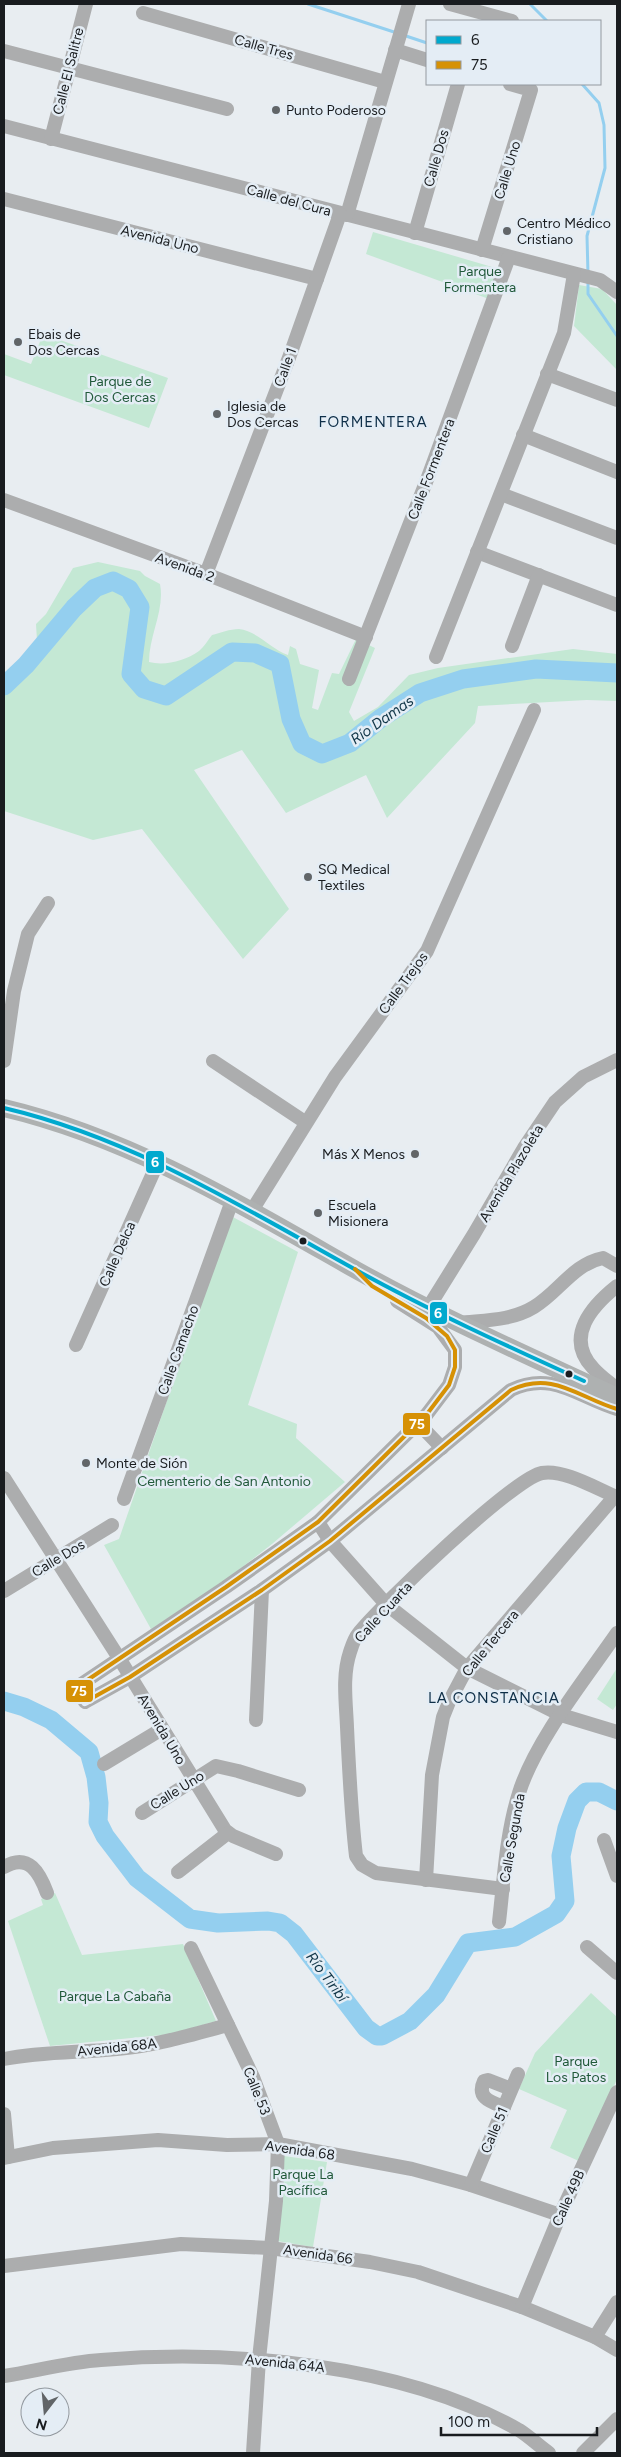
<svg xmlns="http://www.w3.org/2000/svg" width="621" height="2457" viewBox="0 0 621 2457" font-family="Figtree,sans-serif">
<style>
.green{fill:#c4e8d4}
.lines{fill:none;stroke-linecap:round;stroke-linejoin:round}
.stream{stroke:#94cfef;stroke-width:3}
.river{stroke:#94cfef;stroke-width:19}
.minor{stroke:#acadae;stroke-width:14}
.major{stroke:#aeb1b1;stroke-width:18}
.bus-1-casing{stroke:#e4edf5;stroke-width:8}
.bus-2-casing{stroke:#e4edf5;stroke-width:8}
.bus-1{stroke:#00a9ce;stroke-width:4}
.bus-2{stroke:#d69105;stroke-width:4}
.poi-dot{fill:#616568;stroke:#e4edf5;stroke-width:2}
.bus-dot{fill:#191c1f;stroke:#e4edf5;stroke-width:2}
.labels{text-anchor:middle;stroke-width:5;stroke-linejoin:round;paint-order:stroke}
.street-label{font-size:14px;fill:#191c1f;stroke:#e4edf5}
.poi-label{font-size:14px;fill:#191c1f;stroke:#e4edf5;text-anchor:start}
.park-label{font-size:14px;fill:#21593a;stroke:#e4edf5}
.neighbourhood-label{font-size:15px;letter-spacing:1px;fill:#0e2f48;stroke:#e4edf5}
.water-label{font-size:15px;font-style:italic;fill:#103547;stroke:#e4edf5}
.line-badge{stroke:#e4edf5;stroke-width:2}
.badge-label{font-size:14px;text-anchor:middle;font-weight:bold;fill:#fff}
</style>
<rect width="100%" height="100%" fill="#e8edf1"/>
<g class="green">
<polygon points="373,232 499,269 489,299 366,254"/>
<polygon points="579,285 602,289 617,305 617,370 574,326"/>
<polygon points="43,334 168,378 149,428 4,375 4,354 31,364"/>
<path d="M98 562 140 571 145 576 160 584C165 610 149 635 149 662 165 666 185 661 199 651 204 647 208 640 212 635 220 633 230 629 239 629 257 631 271 649 288 655L290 646 296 649 300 664 319 670 312 708 318 710 332 673 339 674 356 639 375 648 349 712 354 721 378 707 409 675 438 668 573 649 617 654V701L587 700 478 706 475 723 387 818 366 775 286 813 242 750 194 770 289 909 243 959 142 829 93 840 4 811V673L12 669 37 641 36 624 46 614 73 568Z"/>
<polygon points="231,1216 298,1252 248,1405 297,1424 296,1438 345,1482 272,1544 223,1582 151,1629 104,1545 119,1539"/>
<polygon points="617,1668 617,1704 613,1710 597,1699"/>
<polygon points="55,1893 82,1955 183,1944 216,2021 172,2034 50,2046 8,1921 43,1905 41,1899"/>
<polygon points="591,1993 617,2017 617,2079 581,2162 550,2148 567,2110 519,2089 535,2053"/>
<polygon points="284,2156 327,2162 313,2247 277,2241"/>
</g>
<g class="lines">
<g class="stream">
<polyline points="308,4 394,32"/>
<polyline points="530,4 547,21"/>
<polyline points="406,36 427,43"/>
<polyline points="582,84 599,103 604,125 605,168 587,236 588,274"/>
<polyline points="588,280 588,294 617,336"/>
</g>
<g class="river">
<polyline points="4,686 26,665 74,608 95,588 113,581 129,589 140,607 131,674 144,689 166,696 232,652 255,653 280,664 291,719 302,744 322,754 350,743 381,718 420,693 463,679 536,669 617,673"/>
<polyline points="4,1701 24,1707 51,1720 89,1752 96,1777 99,1803 98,1822 105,1836 137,1878 190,1919 218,1923 268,1921 280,1923 294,1934 366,2028 377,2036 382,2036 410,2021 436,1995 468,1943 515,1937 556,1914 565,1901 561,1856 567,1828 577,1801 586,1792 599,1792 617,1801"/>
</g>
<g class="minor">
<polyline points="450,4 512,21"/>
<polyline points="143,13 385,82"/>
<polyline points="395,50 427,60"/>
<polyline points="4,51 227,109"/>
<polyline points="4,126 600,280 617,292"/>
<polyline points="51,139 86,4"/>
<polyline points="4,199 317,279"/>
<polyline points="347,215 409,4"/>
<polyline points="415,233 458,84"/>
<polyline points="482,250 531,90 510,84"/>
<polyline points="547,374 617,400"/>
<polyline points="523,435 617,472"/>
<polyline points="501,494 617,538"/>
<polyline points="4,500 206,574 366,637"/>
<polyline points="477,552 617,605"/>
<polyline points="206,574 290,355 340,214"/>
<polyline points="512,646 539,575"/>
<polyline points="436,657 564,333 574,274"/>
<polyline points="349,679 428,477 509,257"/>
<polyline points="4,1061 14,991 28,934 48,903"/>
<polyline points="213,1061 305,1122"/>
<polyline points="251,1212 335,1077 427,951 534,710"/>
<path d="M617 1286C592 1306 564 1337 593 1368 600 1376 609 1382 617 1389"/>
<path d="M397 1301 438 1327 455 1350V1367L449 1385 427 1414 318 1522 226 1587 77 1687 85 1702 130 1677 192 1636 262 1590 330 1541 511 1390C553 1370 579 1398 617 1409"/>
<polyline points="428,1308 474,1234 524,1148 555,1102 583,1077 617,1060"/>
<path d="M459 1323C485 1320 511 1321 534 1307 559 1292 573 1264 603 1258L617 1266"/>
<polyline points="76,1345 158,1162"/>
<polyline points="418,1423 442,1448"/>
<polyline points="4,1478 119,1658 225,1830 233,1836 276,1854"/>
<polyline points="124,1499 232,1201"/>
<polyline points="318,1522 330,1541 386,1604 467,1668 561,1715 617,1732"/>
<polyline points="4,1591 112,1525"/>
<polyline points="256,1720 262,1590"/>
<polyline points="104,1764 162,1729"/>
<polyline points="142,1813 216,1766 238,1771 299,1790"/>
<polyline points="604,1840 617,1876"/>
<path d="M4 1867C29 1852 40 1874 47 1893"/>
<polyline points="178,1872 228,1833"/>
<polyline points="426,1880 432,1775 443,1717 449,1702 467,1668 615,1496"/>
<path d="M503 1889 376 1873 362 1865 356 1856C351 1813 349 1770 347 1727 346 1702 342 1676 350 1652 352 1646 354 1639 358 1634 380 1606 514 1478 542 1473 564 1469 597 1489 617 1497"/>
<path d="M499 1922C504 1879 506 1834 519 1793 535 1741 586 1678 617 1633"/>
<polyline points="587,1947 617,1973"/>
<polyline points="191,1948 253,2077 278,2144 276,2201 259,2359 253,2453"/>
<path d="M4 2059C45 2051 85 2053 126 2048 161 2044 194 2034 228 2025"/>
<path d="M504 2107C491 2102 476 2098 484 2081L488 2080 511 2089"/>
<polyline points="4,2114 8,2157"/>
<polyline points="4,2158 53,2148 158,2140 227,2145 278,2144 412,2169 471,2185 560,2215"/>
<polyline points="471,2185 518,2074"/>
<polyline points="4,2266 181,2244 270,2248 370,2262 418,2272 522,2307 595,2337 617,2350"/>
<polyline points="522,2307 560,2215 617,2092"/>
<polyline points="595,2337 617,2302"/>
<path d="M4 2376C36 2371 69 2362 101 2360 233 2349 403 2364 519 2430 530 2437 539 2446 549 2453"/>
<polyline points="583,2453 617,2419"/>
</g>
<path class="major" d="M4 1108C131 1138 243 1206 356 1270 440 1317 529 1356 617 1397"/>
<g class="bus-1-casing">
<path id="bus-1" d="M4 1108C132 1138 242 1207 356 1270 430 1311 507 1346 584 1381"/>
</g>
<g class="bus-2-casing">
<path id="bus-2" d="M355 1269 372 1286 426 1318 447 1336 455 1350V1367L449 1385 427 1414 318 1522 226 1587 77 1687 85 1702 130 1677 192 1636 262 1590 330 1541 511 1390C553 1370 579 1398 617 1409"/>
</g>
<use href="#bus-1" class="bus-1"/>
<use href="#bus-2" class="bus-2"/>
</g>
<g class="poi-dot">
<circle cx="276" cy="110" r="5"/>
<circle cx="507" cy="231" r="5"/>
<circle cx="18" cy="342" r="5"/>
<circle cx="217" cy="414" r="5"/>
<circle cx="308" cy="877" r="5"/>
<circle cx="415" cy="1154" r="5"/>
<circle cx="318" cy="1213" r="5"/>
<circle cx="86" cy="1463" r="5"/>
</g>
<g class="bus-dot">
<circle cx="303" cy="1241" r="4.5"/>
<circle cx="569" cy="1374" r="4.5"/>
</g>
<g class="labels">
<g class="street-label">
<text transform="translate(264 47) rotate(16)" y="5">Calle Tres</text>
<text transform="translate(68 71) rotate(-76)" y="5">Calle El Salitre</text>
<text transform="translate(436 158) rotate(-74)" y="5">Calle Dos</text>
<text transform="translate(507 170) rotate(-73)" y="5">Calle Uno</text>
<text transform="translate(289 200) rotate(15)" y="5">Calle del Cura</text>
<text transform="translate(160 239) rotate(14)" y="5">Avenida Uno</text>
<text transform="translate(285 367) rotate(-70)" y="5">Calle 1</text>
<text transform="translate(431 469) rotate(-69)" y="5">Calle Formentera</text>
<text transform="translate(185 567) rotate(20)" y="5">Avenida 2</text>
<text transform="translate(403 983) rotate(-54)" y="5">Calle Trejos</text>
<text transform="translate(511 1173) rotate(-59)" y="5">Avenida Plazoleta</text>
<text transform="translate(117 1254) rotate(-66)" y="5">Calle Delca</text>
<text transform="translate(178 1350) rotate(-70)" y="5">Calle Camacho</text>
<text transform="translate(58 1558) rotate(-31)" y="5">Calle Dos</text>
<text transform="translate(383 1612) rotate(-47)" y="5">Calle Cuarta</text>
<text transform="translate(490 1643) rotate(-51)" y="5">Calle Tercera</text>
<text transform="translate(162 1729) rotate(59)" y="5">Avenida Uno</text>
<text transform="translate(177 1790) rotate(-32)" y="5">Calle Uno</text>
<text transform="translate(512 1838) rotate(-80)" y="5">Calle Segunda</text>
<text transform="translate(117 2047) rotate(-6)" y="5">Avenida 68A</text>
<text transform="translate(257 2091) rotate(68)" y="5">Calle 53</text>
<text transform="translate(494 2130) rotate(-67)" y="5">Calle 51</text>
<text transform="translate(300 2150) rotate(8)" y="5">Avenida 68</text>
<text transform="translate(568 2198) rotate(-66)" y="5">Calle 49B</text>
<text transform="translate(318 2254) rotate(8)" y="5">Avenida 66</text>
<text transform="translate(285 2363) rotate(6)" y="5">Avenida 64A</text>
</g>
<g class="poi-label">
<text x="286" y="115">Punto Poderoso</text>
<text x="517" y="228">Centro Médico<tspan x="517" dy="16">Cristiano</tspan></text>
<text x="28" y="339">Ebais de<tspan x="28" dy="16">Dos Cercas</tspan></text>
<text x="227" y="411">Iglesia de<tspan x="227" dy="16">Dos Cercas</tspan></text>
<text x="318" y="874">SQ Medical<tspan x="318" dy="16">Textiles</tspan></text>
<text x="405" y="1159" text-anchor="end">Más X Menos</text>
<text x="328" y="1210">Escuela<tspan x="328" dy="16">Misionera</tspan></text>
<text x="96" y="1468">Monte de Sión</text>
</g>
<g class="park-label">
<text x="480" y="276">Parque<tspan x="480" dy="16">Formentera</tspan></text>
<text x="120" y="386">Parque de<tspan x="120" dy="16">Dos Cercas</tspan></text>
<text x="224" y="1486">Cementerio de San Antonio</text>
<text x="115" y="2001">Parque La Cabaña</text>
<text x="576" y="2066">Parque<tspan x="576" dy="16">Los Patos</tspan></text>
<text x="303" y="2179">Parque La<tspan x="303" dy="16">Pacífica</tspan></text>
</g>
<g class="neighbourhood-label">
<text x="373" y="427">FORMENTERA</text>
<text x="494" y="1703">LA CONSTANCIA</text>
</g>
<g class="water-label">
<text transform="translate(382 720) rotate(-35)" y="5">Río Damas</text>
<text transform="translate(327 1977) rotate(53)" y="5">Río Tiribí</text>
</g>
</g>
<g class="line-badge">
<rect x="145" y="1150" width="20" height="24" rx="5" fill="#00a9ce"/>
<rect x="429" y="1301" width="19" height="24" rx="5" fill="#00a9ce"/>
<rect x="402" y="1412" width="29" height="24" rx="5" fill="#d69105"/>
<rect x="65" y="1679" width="29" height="24" rx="5" fill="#d69105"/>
</g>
<g class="badge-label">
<text x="155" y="1167">6</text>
<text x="438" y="1318">6</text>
<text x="417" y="1429">75</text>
<text x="79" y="1696">75</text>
</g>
<rect width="621" height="2457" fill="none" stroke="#191c1f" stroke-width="10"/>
<rect x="426" y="20" width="175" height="65" fill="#e4edf5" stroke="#93999f"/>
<rect x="436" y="36" width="25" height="8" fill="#00a9ce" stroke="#93999f"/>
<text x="471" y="45" font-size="15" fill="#191c1f">6</text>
<rect x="436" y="61" width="25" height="8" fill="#d69105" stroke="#93999f"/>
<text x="471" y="70" font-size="15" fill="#191c1f">75</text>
<g transform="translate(45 2412) rotate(196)"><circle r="24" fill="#e4edf5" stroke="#93999f"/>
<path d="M0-4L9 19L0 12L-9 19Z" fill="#616568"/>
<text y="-8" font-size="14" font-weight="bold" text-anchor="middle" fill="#191c1f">N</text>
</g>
<path d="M441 2427v8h156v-8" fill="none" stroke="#191c1f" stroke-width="2.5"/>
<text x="448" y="2427" font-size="15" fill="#191c1f" stroke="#e4edf5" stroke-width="4" paint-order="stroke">100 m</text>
</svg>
